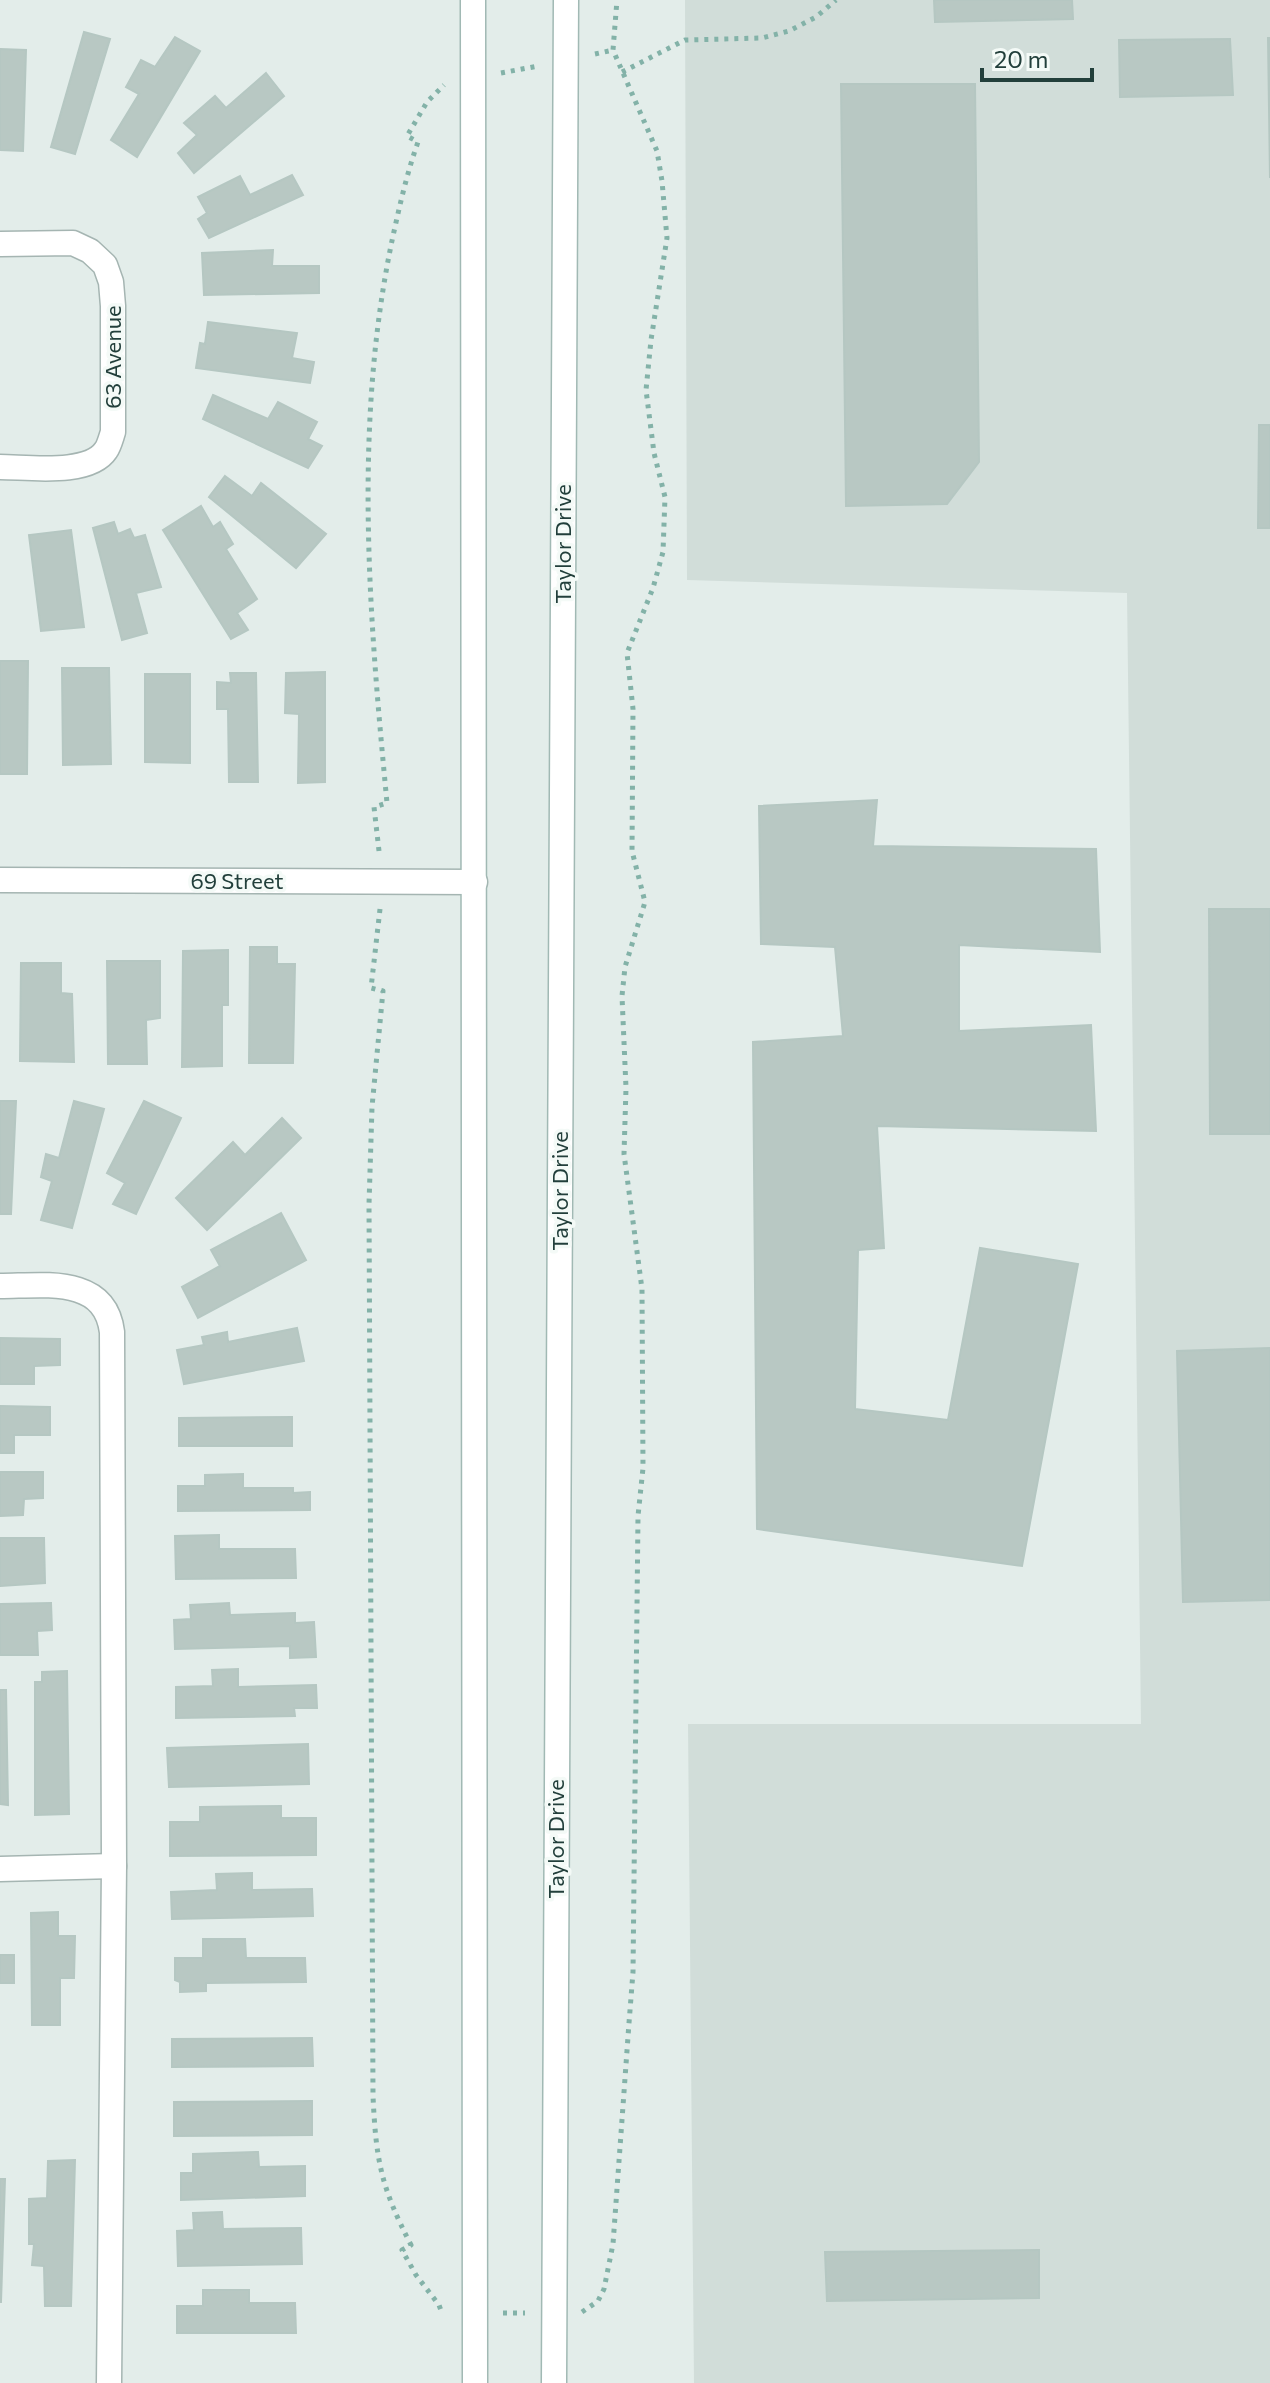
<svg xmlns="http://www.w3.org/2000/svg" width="1270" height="2383" viewBox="0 0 1270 2383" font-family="Commissioner,sans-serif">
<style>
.built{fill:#d1ddd9}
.building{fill:#b8c8c3;stroke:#b5c7c2;stroke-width:2}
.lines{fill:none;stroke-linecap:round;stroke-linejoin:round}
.street-casing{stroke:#a5b5b2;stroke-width:27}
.secondary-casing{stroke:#a1b9b4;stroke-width:27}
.path{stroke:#83b2a8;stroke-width:5;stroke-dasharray:4 6;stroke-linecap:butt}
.street{stroke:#fff;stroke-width:24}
.secondary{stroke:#fff;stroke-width:24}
.labels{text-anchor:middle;stroke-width:7;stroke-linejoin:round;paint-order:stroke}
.street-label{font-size:22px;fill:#223f3b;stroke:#f4faf7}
</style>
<rect width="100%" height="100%" fill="#e3edea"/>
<polygon class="built" points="685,0 1270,0 1270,2383 694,2383 688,1724 1141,1724 1127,593 687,580"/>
<g class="building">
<polygon points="934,0 1072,0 1073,19 935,22"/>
<polygon points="84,32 110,39 75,154 51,147"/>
<polygon points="175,37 200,51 137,157 111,140 139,94 126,87 141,60 155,67"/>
<polygon points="1268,38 1270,38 1270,178"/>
<polygon points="1230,39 1233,95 1120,97 1119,40"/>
<polygon points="0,49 26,50 23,151 0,150"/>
<polygon points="266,73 284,96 194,173 178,153 197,135 184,123 215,96 226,108"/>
<polygon points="841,84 975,84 979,462 947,504 846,506"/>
<polygon points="292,175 303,195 209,238 198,219 207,213 198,197 240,176 250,195"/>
<polygon points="273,250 272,266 319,266 319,293 204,295 202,253"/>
<polygon points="208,322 297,333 292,358 314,362 310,383 196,368 200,343 205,344"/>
<polygon points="213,395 268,419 278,402 317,422 308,439 322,446 308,468 203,419"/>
<polygon points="1259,425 1270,425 1270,528 1258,528"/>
<polygon points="225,476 252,496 261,483 326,534 296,568 209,497"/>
<polygon points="201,506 213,527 220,522 233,544 226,549 257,599 237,613 248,630 231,639 163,530"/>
<polygon points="114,522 118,534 130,529 134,538 145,535 161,587 136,593 147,633 122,640 93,528"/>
<polygon points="71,530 84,627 41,631 29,535"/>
<polygon points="0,661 28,661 27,774 0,774"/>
<polygon points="62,668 109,668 111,764 63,765"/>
<polygon points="325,672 325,782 298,783 299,714 285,713 286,673"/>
<polygon points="230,673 256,673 258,782 229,782 228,709 217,709 217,682 231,683"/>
<polygon points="145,674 190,674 190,763 145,762"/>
<polygon points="877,800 873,846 1096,849 1100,952 959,945 959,1031 1091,1025 1096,1131 877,1126 884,1248 858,1250 855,1409 948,1420 980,1248 1078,1264 1022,1566 757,1529 753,1042 843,1036 835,947 761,944 759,806"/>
<polygon points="1209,909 1270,909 1270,1134 1210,1134"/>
<polygon points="250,947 277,947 277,964 295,964 293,1063 249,1063"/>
<polygon points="228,950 228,1005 222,1005 222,1066 182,1067 183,951"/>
<polygon points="107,961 160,961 160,1018 146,1020 147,1064 108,1064"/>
<polygon points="21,963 61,963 61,993 72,994 74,1062 20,1061"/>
<polygon points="0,1101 16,1101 11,1214 0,1214"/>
<polygon points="74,1101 104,1109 72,1228 41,1220 52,1181 41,1177 46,1154 59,1158"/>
<polygon points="144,1101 181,1118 136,1214 113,1204 125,1183 107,1173"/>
<polygon points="282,1118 301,1138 207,1230 176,1198 233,1142 245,1155"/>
<polygon points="281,1213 306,1260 198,1318 182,1287 220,1266 211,1250"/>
<polygon points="297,1328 304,1361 184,1384 177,1350 204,1345 202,1337 227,1332 228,1342"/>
<polygon points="0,1338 60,1339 60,1365 34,1366 34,1384 0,1384"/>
<polygon points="1270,1348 1270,1600 1183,1602 1177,1351"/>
<polygon points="0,1406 50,1407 50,1435 14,1435 14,1453 0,1453"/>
<polygon points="292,1417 292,1446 179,1446 179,1418"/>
<polygon points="0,1472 43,1472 43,1498 24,1499 23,1515 0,1516"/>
<polygon points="243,1474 243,1488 293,1488 293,1493 310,1492 310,1510 178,1511 178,1486 205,1486 205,1475"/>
<polygon points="219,1535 219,1549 295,1549 296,1578 176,1579 175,1536"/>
<polygon points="0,1538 44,1538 45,1583 0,1586"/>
<polygon points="51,1603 52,1630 37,1631 38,1655 0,1655 0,1604"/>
<polygon points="229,1603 230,1615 295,1613 295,1623 314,1622 316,1657 290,1658 290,1646 175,1649 174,1620 191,1619 190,1605"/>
<polygon points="238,1669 238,1687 316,1685 317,1708 294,1708 295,1716 176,1718 176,1687 213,1686 212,1670"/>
<polygon points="67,1671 69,1814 35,1815 35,1682 42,1682 42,1672"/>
<polygon points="0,1690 6,1690 8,1805 0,1804"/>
<polygon points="308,1744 309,1784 169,1787 167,1748"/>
<polygon points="281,1806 281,1818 316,1818 316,1855 170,1856 170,1822 200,1822 200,1807"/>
<polygon points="252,1873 252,1890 312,1889 313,1916 172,1919 171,1892 217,1890 216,1874"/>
<polygon points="58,1912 58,1936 75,1936 74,1978 60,1978 60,2025 32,2025 31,1913"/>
<polygon points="203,1939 245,1939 246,1958 305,1958 306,1982 206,1983 206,1991 180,1992 180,1982 175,1980 175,1958 203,1958"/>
<rect x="0" y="1955" width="14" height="28"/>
<polygon points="312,2038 313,2066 172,2067 172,2039"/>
<polygon points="312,2101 312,2135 174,2136 174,2102"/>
<polygon points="258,2152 259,2167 305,2166 305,2196 181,2200 181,2173 193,2173 193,2154"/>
<polygon points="75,2160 71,2306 45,2306 44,2266 32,2265 34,2244 29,2244 29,2199 47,2198 48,2161"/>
<polygon points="0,2179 5,2179 1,2302 0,2302"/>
<polygon points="222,2212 223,2229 301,2228 302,2264 178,2266 177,2231 194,2230 193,2213"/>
<polygon points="1039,2250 1039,2298 827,2301 825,2252"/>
<polygon points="203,2290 249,2290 249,2303 295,2303 296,2333 177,2333 177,2306 203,2306"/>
</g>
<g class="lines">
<g class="street-casing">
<g id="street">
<path d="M0 244 73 243 90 251 105 265 111 282 113 306V432C111 438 109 446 106 450 89 476 28 467 0 467"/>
<polyline points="0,880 475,882"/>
<path d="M0 1286C43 1286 105 1275 112 1332L114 1866 109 2383"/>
<polyline points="0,1869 114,1866"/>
</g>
</g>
<g class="secondary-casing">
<g id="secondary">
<polyline points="473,0 475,2383"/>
<polyline points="554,2383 566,0"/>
</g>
</g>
<g class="path">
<polyline points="595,54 613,50"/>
<polyline points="622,72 685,40 762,38 789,31 816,17 836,0"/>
<polyline points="501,73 538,66"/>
<path d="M379 851 374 807 387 803C369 614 353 423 393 236 400 204 407 173 418 142L407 136 427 102 444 85"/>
<path d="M380 909 371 988 383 991 372 1107 369 1204 373 2096C376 2161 381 2187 411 2245L402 2250 416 2275 439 2305 442 2313"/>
<polyline points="582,2312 598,2301 604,2289 613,2244 629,2023 633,1972 638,1516 643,1468 642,1289 624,1154 626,1088 622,996 625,967 645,902 632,851 633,709 627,653 653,588 663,552 665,497 654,453 646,390 651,340 667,238 662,181 657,151 613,50 617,0"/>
<polyline points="503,2313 525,2313"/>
</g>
<use href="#street" class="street"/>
<use href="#secondary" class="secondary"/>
</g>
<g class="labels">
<g class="street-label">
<text transform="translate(113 357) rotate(-90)" y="8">63 Avenue</text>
<text transform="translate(563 544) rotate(-90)" y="8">Taylor Drive</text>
<text x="237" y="889">69 Street</text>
<text transform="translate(560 1191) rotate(-90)" y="8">Taylor Drive</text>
<text transform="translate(556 1839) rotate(-90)" y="8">Taylor Drive</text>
</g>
</g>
<path d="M982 68v12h110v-12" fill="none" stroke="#223f3b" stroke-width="4"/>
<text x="994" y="68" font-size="24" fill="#223f3b" stroke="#f4faf7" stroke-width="6" paint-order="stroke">20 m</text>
</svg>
